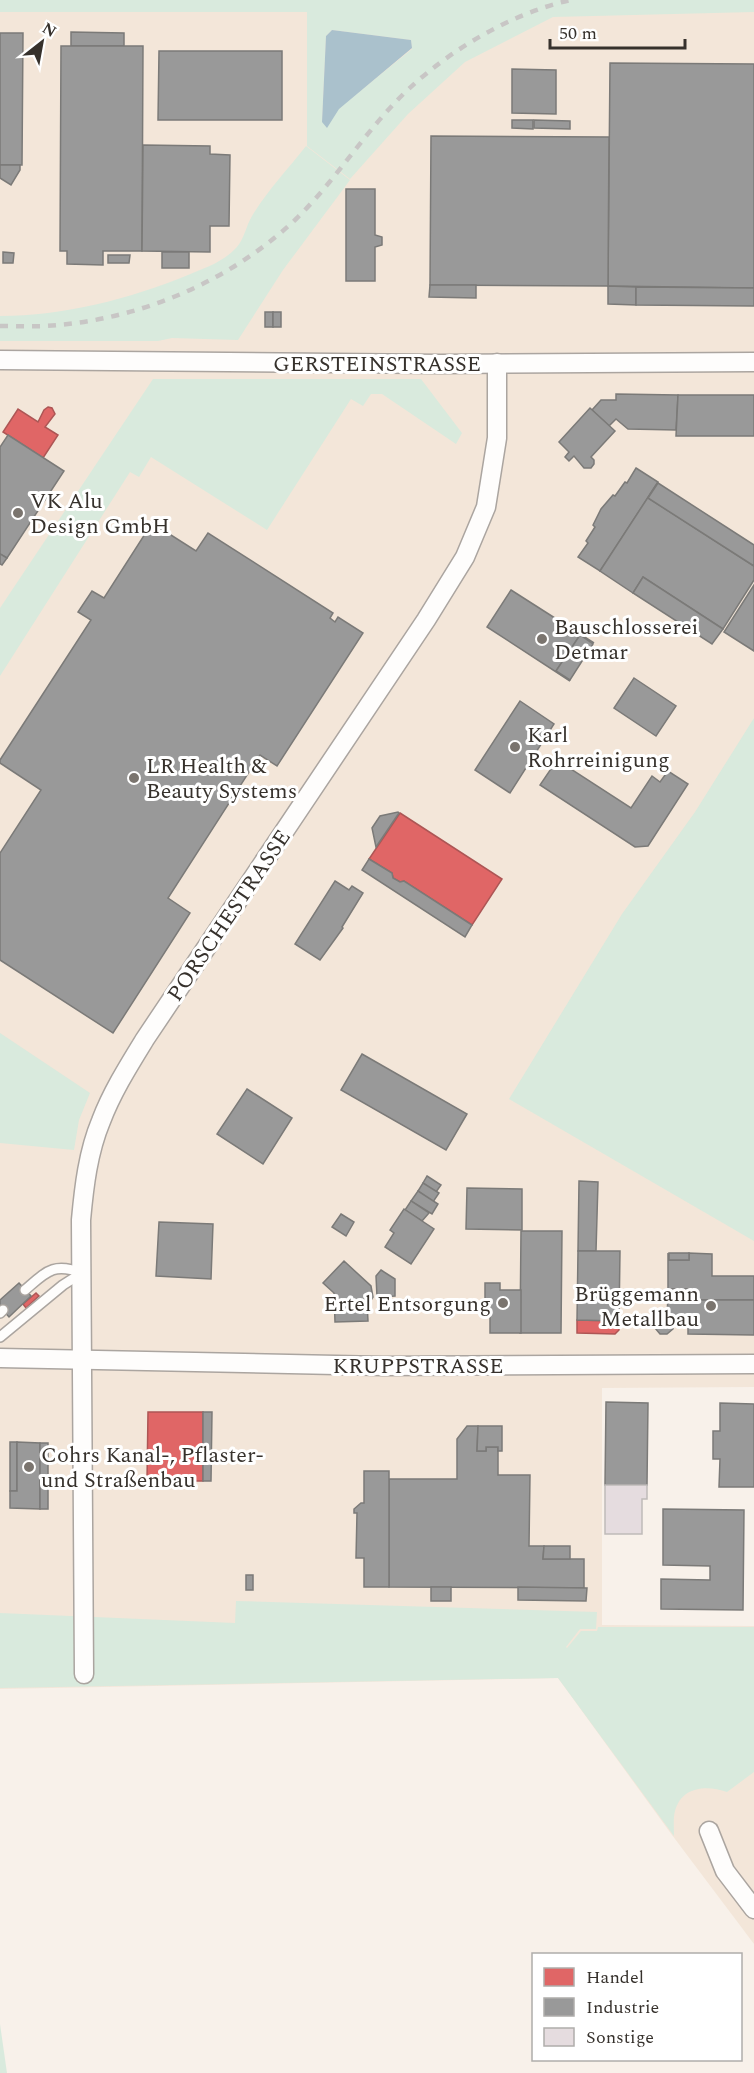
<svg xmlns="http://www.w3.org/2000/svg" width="754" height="2073" viewBox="0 0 754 2073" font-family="Spectral,serif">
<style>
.built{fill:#f3e6d9}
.green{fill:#d9eadd;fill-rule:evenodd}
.water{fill:#aac1cc}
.shops{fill:#e06666;stroke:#ad5655;stroke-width:1.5}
.industry{fill:#999;stroke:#7b7a78;stroke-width:1.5}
.building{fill:#e5dcdf;stroke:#bfbab9;stroke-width:1.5}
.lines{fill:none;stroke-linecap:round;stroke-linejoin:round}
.service-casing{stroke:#aba5a0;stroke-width:12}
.minor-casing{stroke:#aba5a0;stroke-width:21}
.service{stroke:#fefdfc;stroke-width:9}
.minor{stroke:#fefdfc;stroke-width:18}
.rail{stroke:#c8c6c5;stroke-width:4.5;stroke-dasharray:8 8;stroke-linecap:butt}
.poi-dot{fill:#7a746e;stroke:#fff;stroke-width:2}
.labels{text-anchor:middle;stroke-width:6;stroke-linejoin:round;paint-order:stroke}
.street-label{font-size:22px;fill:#36312c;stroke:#fff}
.poi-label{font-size:22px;fill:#36312c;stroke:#fff;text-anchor:start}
</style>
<rect width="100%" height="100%" fill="#f8f1ea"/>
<polygon class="built" points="0,0 754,0 754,1387 602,1388 602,1625 754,1626 754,1944 672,1835 558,1678 0,1689"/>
<g class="green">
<path d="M0 0H754V12L553 17 465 62 408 114 350 179 307 146V12H0ZM332 30 411 40 412 49 322 122 326 36Z"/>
<path d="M306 146 350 180 283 270 238 340 172 338 158 341H0V316C64 316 129 299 188 275 205 268 223 262 236 248 244 240 246 226 252 216 267 191 288 169 306 146Z"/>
<polygon points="153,379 421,379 462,433 456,444 382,394 371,394 363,406 351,399 267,530 151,457 139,477 130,472 0,676 0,608"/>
<polygon points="754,718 754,1241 509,1099 622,914 695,812"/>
<polygon points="0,1033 90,1093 79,1120 74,1150 0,1143"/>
<path d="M236 1601 597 1612 596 1629H580L566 1647 567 1648 581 1631H597L598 1627H754V1772L727 1792C707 1785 682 1786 675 1811 673 1818 674 1828 674 1836L558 1678 0 1688V1613L235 1623Z"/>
<polygon points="0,2024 7,2073 0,2073"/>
</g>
<polygon class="water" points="332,30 411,40 412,48 339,109 327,128 322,122 326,36"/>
<g class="shops">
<polygon points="48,407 52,408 55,414 45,427 58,435 43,458 3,432 18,409 38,422 44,410"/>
<polygon points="400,813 502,879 472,925 404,881 400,882 393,878 392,873 369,859"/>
<polygon points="36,1293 39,1296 26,1308 23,1304"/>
<polygon points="577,1320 619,1321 619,1330 615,1334 577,1333"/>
<polygon points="148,1412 203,1412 203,1481 147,1481"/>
</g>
<g class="industry">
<polygon points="71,32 124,33 124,46 71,46"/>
<polygon points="0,33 23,33 22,165 0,165"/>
<polygon points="61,46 143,46 142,251 103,251 103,265 67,264 67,251 60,251"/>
<polygon points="159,51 282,51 282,120 158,120"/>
<polygon points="610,63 754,64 754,288 608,286"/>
<polygon points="512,69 556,70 556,114 512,113"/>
<polygon points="512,120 533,120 533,129 512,128"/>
<polygon points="534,120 570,121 570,129 534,128"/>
<polygon points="431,136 609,137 608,286 430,285"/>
<polygon points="143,145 210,146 210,154 230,155 229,226 210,226 210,252 142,251"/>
<polygon points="0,165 20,165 20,170 11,185 0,178"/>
<polygon points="346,189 375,189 375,235 382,237 382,245 375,247 375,281 346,281"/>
<polygon points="3,252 14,253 13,263 3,263"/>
<rect x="162" y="252" width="27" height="16"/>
<polygon points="108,255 130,255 129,263 108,263"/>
<polygon points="430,285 476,285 476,298 429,297"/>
<polygon points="608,286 636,287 636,305 608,304"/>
<polygon points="636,287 754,288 754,306 636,305"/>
<rect x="265" y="312" width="8" height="15"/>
<rect x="273" y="312" width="8" height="15"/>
<polygon points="616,394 678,395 676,430 628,429 616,419 609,426 592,410 601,400 616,400"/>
<polygon points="678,395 754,395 754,436 676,436"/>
<polygon points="590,408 615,431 591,457 594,460 594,464 591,468 584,468 574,456 569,461 565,457 569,452 559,442"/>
<polygon points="8,435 64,471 7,558 0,554 0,447"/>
<polygon points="636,468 658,482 600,571 578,557 588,543 586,541 595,527 593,525 601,509 613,495 615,496 625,482 627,483"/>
<polygon points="658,482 648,498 754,566 754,580 723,629 643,577 633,593 600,571"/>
<polygon points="658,483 754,545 754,566 648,498"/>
<polygon points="152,523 196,551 208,533 333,613 330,618 335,622 338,617 363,633 277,766 260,755 168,898 190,913 113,1033 0,960 0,853 41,790 0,763 0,760 91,620 78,612 92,591 104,598"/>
<polygon points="0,554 7,558 2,565 0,564"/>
<polygon points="643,577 723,629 712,644 633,593"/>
<polygon points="754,585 754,651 724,632"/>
<polygon points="511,590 594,643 580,635 556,671 570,681 487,627"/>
<polygon points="580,635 593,644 570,680 556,671"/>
<polygon points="634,678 676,706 656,736 614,708"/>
<polygon points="520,701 554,724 510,793 475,770"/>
<polygon points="557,760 631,808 652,776 660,782 668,771 688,784 648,846 635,847 540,785"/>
<polygon points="398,812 399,813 376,847 372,828 380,816"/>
<polygon points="369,859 392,873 393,878 400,882 404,881 472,925 465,937 362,870"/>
<polygon points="335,881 349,890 352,886 363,893 342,927 343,928 320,960 295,944"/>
<polygon points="362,1054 467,1114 446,1150 341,1090"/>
<polygon points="247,1089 292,1118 263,1164 217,1134"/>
<polygon points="427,1176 441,1185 436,1192 423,1183"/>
<polygon points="579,1181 598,1182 596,1251 578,1251"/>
<polygon points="423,1183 439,1193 433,1202 418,1191"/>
<polygon points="467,1188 522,1189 522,1230 466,1229"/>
<polygon points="418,1191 438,1204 432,1214 411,1201"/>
<polygon points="411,1201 429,1213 422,1221 405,1210"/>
<polygon points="404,1209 434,1229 411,1264 385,1247 394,1233 390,1230"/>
<polygon points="341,1214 354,1222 346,1236 332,1227"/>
<polygon points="159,1222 213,1224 211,1279 156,1276"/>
<polygon points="521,1231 562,1231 561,1333 520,1333"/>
<polygon points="578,1251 620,1251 619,1321 577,1320"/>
<polygon points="668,1253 669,1260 689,1260 689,1253 712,1254 712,1276 754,1276 754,1300 689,1300 689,1289 668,1289"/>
<rect x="669" y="1253" width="20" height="7"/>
<polygon points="344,1261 371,1286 373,1297 370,1302 367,1302 368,1321 335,1322 334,1293 323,1283"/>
<polygon points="381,1270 395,1279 395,1296 377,1297 376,1276"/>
<polygon points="19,1283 31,1296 9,1317 0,1307 0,1300"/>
<polygon points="485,1283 500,1283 500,1290 521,1290 521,1333 490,1333 490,1316 485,1316"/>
<polygon points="668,1289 689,1289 689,1300 754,1300 754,1335 688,1334 688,1323 667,1323"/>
<polygon points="660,1313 668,1313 667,1323 673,1323 673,1329 667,1334 660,1334 655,1328 655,1318"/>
<polygon points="606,1402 648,1403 647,1485 605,1485"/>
<polygon points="720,1403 754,1404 754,1487 719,1487 720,1459 713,1459 713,1431 720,1431"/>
<polygon points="203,1412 212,1412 211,1481 203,1481"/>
<polygon points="467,1426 478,1426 477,1451 486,1451 486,1447 498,1447 498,1475 530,1475 529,1546 544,1546 543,1559 584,1559 584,1588 389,1587 389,1479 457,1479 457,1439"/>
<polygon points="478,1426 502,1426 502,1451 498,1451 498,1447 486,1447 486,1451 477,1451"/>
<rect x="10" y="1442" width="7" height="49"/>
<polygon points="17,1442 40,1443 40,1509 10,1508 10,1491 17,1491"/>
<rect x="40" y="1443" width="8" height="66"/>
<polygon points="364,1471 389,1471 389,1587 364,1587 364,1558 356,1558 357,1513 354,1513 354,1509 361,1503 364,1503"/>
<polygon points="663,1509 744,1510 743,1610 661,1609 661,1579 710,1580 710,1566 663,1565"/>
<polygon points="544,1546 570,1546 570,1559 543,1559"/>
<rect x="246" y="1575" width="7" height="15"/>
<rect x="431" y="1587" width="20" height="14"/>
<polygon points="518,1587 587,1588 586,1601 518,1600"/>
</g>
<polygon class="building" points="605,1485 647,1485 647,1499 642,1499 642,1534 605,1534"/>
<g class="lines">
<g class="service-casing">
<g id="service">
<polyline points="0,1313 3,1310"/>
<path d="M0 1337 63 1285 82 1273C53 1262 46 1272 25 1290"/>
</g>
</g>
<g class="minor-casing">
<g id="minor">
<polyline points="0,360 440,364 754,362"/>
<polyline points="0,1358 383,1366 754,1364"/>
<path d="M84 1674 81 1220C84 1187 88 1152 101 1121 112 1092 129 1065 145 1039L426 620 465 557 486 507 497 438V363"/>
<polyline points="709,1831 725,1871 754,1909"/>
</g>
</g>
<use href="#service" class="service"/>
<use href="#minor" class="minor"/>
<path class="rail" d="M0 326C20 326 40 327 59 325 146 317 233 279 296 219 331 185 357 144 390 108 434 59 506 14 571 0"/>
</g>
<g class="poi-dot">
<circle cx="18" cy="513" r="6"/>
<circle cx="542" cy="639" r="6"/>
<circle cx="515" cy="747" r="6"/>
<circle cx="134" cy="778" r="6"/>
<circle cx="503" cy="1303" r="6"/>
<circle cx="711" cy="1306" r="6"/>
<circle cx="29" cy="1467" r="6"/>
</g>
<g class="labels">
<g class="street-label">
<text x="377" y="371">GERSTEINSTRASSE</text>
<text transform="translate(228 915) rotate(-56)" y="8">PORSCHESTRASSE</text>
<text x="418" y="1373">KRUPPSTRASSE</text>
</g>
<g class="poi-label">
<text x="30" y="508">VK Alu<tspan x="30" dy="25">Design GmbH</tspan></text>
<text x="554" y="634">Bauschlosserei<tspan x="554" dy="25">Detmar</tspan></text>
<text x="527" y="742">Karl<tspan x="527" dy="25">Rohrreinigung</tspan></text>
<text x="146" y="773">LR Health &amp;<tspan x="146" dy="25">Beauty Systems</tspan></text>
<text x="699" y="1301" text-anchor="end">Brüggemann<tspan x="699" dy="25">Metallbau</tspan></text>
<text x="491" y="1311" text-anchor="end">Ertel Entsorgung</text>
<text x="41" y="1462">Cohrs Kanal-, Pflaster-<tspan x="41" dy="25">und Straßenbau</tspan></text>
</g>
</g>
<rect x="532" y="1953" width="210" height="108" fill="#ffffff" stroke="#afadab" stroke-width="1.5"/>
<rect x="544" y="1968" width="30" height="18" fill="#e06666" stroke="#afadab" stroke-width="1.5"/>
<text x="586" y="1983" font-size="18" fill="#36312c">Handel</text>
<rect x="544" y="1998" width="30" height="18" fill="#999999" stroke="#afadab" stroke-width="1.5"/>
<text x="586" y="2013" font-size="18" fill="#36312c">Industrie</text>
<rect x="544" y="2028" width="30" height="18" fill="#e5dcdf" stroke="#afadab" stroke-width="1.5"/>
<text x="586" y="2043" font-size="18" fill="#36312c">Sonstige</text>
<g transform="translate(42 42) rotate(31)" stroke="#ffffff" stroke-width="4.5" paint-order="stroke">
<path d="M0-4.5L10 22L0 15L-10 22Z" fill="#36312c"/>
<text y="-9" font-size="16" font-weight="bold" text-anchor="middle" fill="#36312c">N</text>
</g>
<path d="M550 39v9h135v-9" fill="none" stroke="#36312c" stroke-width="3"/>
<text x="559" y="39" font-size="18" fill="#36312c" stroke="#ffffff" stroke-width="4.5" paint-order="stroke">50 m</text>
</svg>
